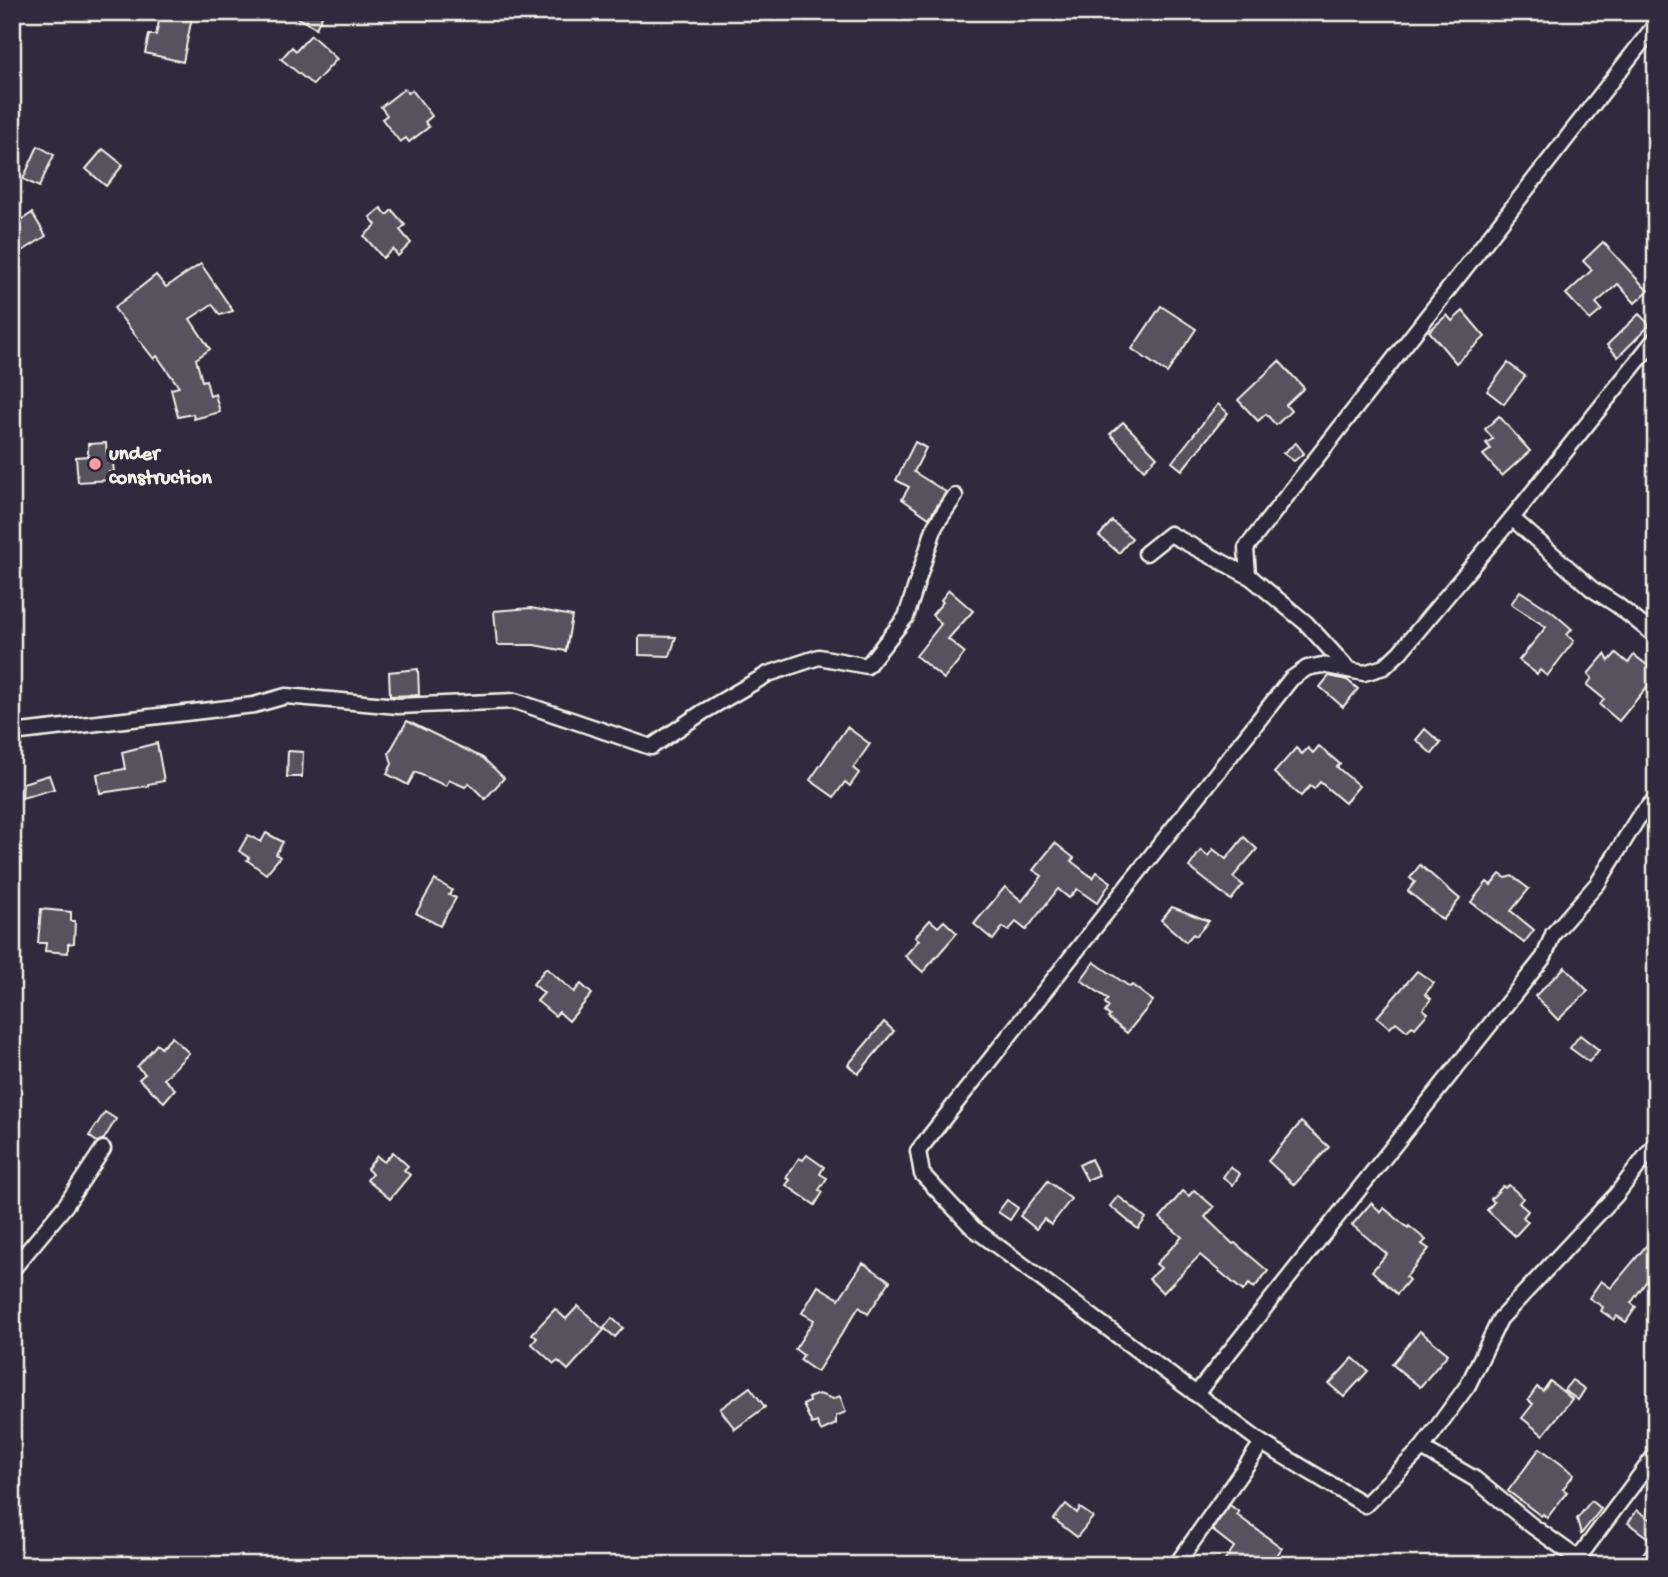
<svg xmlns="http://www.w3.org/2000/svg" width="1668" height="1577" viewBox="0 0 1668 1577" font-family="'Gochi Hand',sans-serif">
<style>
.building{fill:#56525f;stroke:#f4f1e8;stroke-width:2}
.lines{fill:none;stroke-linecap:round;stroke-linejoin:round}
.minor-casing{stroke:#f4f1e8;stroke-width:19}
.minor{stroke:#2f2a3d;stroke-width:14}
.poi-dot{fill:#ff9aa2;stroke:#2f2a3d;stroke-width:2.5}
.labels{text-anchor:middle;stroke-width:7;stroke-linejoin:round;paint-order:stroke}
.poi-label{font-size:21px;font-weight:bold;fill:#f4f1e8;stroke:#2f2a3d;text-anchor:start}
</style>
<rect width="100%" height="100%" fill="#2f2a3d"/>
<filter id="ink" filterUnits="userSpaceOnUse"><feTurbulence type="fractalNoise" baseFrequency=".0143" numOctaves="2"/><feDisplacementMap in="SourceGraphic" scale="14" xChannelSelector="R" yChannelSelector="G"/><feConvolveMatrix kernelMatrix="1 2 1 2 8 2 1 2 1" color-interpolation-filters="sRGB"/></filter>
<g filter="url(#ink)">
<g class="building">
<polygon points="179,12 193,12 183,62 145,53 149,35 156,35 161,13 178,17"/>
<polygon points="287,12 324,12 316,28"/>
<polygon points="311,35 337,59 313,85 281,59 292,47 296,51"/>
<polygon points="404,89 408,93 412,90 432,116 425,122 429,127 409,142 406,138 400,142 382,119 387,115 381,107"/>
<polygon points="38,146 54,155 39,187 23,179"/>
<polygon points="103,149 123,165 106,186 86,169"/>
<polygon points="381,208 387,215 392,210 405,225 400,230 411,243 398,256 393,249 383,258 364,236 376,225 370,217"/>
<polygon points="32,213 46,236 24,250 12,250 12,226"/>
<polygon points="1603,242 1648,291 1635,303 1618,284 1596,303 1602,310 1590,320 1566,294 1592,270 1583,261"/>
<polygon points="201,264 233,311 220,315 212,304 190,319 210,349 196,359 202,381 206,380 210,396 215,394 220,412 194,419 193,414 178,417 171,389 179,387 157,356 154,359 114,308 156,275 166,287"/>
<polygon points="1161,306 1196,329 1167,373 1132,349"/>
<polygon points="1463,311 1485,337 1456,363 1429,331 1447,315 1452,321"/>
<polygon points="1639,314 1650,325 1618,357 1607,345"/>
<polygon points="1279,361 1304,388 1286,405 1291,411 1276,425 1266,414 1258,421 1238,400"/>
<polygon points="1508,363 1525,376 1504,404 1487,391"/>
<polygon points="1218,404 1228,413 1182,470 1172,462"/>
<polygon points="1499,416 1530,451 1502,476 1483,455 1491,449 1486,443 1493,439 1485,429"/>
<polygon points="1123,422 1157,457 1144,470 1110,434"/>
<polygon points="915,442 926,448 914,472 946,492 929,518 902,499 909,487 896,480"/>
<polygon points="106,443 107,456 112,455 114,472 109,472 109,480 78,482 76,457 88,456 88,444"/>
<polygon points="1296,443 1304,453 1294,461 1283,453"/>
<polygon points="1112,521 1132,538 1119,553 1099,536"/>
<polygon points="949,590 973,611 948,639 965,653 944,679 916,656 941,624 932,615 943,602 941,600"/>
<polygon points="1520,591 1551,611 1572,629 1567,635 1574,641 1547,676 1540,670 1537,674 1519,660 1546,627 1511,604"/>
<polygon points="531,608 572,616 566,651 534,645 497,645 494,611"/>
<polygon points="639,636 676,637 670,656 639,655"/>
<polygon points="1616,653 1628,663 1634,655 1656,672 1656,676 1619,721 1600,705 1604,699 1587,685 1592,678 1588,674 1605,654 1609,661"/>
<polygon points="418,669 419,695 390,696 389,672"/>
<polygon points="1329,676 1347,680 1358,689 1343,707 1320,687"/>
<polygon points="407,721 483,758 504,778 485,799 469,783 465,787 449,780 446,786 415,772 408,785 387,774 392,764 389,753"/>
<polygon points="847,727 870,744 853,768 859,773 850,786 845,782 834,797 810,780"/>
<polygon points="1425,729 1441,743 1432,754 1416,740"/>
<polygon points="157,743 164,781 148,784 148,786 100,793 97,774 125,769 122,752"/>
<polygon points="1319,746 1340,764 1337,767 1359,786 1345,803 1320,782 1314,789 1310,786 1301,796 1274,773 1296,748 1302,754 1308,748 1313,753"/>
<polygon points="288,751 303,752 302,777 287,777"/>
<polygon points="49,775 54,789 22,798 23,783"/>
<polygon points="266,833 283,842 276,854 280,857 266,874 247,860 249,858 239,851 248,835 261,842"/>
<polygon points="1244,837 1257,849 1233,877 1243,885 1231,900 1189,867 1201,850 1208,856 1213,849 1226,859"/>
<polygon points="1055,843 1074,858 1071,861 1093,878 1097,872 1111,882 1097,903 1077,889 1069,898 1058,889 1026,930 1016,922 1008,931 1003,927 993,940 974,924 1005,887 1022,901 1042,876 1033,870"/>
<polygon points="1420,865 1460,899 1443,920 1408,891 1415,882 1410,878"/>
<polygon points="1500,874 1506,878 1512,876 1529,889 1511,911 1534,930 1524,943 1471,902 1487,882 1491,885"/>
<polygon points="435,880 452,890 449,895 456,898 440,926 416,913"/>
<polygon points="1172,907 1209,921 1196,936 1193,934 1186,942 1161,920"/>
<polygon points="41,909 71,912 71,921 75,921 74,943 68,944 68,953 45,951 46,943 38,943"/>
<polygon points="930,920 938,927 944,921 957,933 923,972 905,956 919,940 915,937"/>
<polygon points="1094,962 1130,987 1132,985 1153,1001 1127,1033 1108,1018 1110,1016 1105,1012 1109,1007 1105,1003 1108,999 1081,980"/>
<polygon points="1565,967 1588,991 1558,1020 1535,996"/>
<polygon points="546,968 574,992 581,984 592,994 569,1021 559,1012 555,1016 537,1001 544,993 533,984"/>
<polygon points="1417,971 1434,983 1425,994 1431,999 1423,1009 1428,1013 1415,1028 1412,1026 1407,1031 1396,1022 1390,1028 1377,1017"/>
<polygon points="884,1022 894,1031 858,1074 848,1065"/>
<polygon points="1580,1035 1599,1050 1589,1062 1570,1048"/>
<polygon points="172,1037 189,1053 164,1079 175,1089 164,1102 139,1079 145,1074 137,1067 157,1044 161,1048"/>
<polygon points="105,1112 116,1119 104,1139 97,1142 89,1136"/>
<polygon points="1301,1122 1329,1147 1294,1185 1268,1161"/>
<polygon points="393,1152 408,1166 404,1170 410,1175 390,1199 367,1180 372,1174 367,1169 377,1156 384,1162"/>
<polygon points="807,1155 824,1167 820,1174 827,1178 819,1190 823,1192 815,1205 786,1185 790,1180 786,1178 799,1158 803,1160"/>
<polygon points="1091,1159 1099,1175 1087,1180 1079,1165"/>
<polygon points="1230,1167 1240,1174 1233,1185 1223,1177"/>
<polygon points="1048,1181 1071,1199 1051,1225 1044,1219 1036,1229 1020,1216"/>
<polygon points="1509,1185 1523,1198 1519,1203 1528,1211 1523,1217 1528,1222 1515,1236 1487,1210 1494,1202 1491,1199 1503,1186 1505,1188"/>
<polygon points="1194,1190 1214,1207 1205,1217 1233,1244 1235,1243 1268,1271 1254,1288 1249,1284 1243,1291 1200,1255 1163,1293 1149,1279 1161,1268 1156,1264 1182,1237 1160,1218 1183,1191 1189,1196"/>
<polygon points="1118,1196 1146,1218 1138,1229 1110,1206"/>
<polygon points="1007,1200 1018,1208 1010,1220 998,1212"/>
<polygon points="1371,1203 1381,1212 1384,1208 1408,1228 1409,1226 1426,1240 1422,1244 1429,1249 1406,1277 1409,1280 1397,1294 1372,1271 1387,1254 1352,1225"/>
<polygon points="1656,1234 1656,1286 1648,1279 1631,1303 1636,1307 1626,1322 1617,1316 1614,1320 1601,1311 1603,1307 1589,1298 1601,1281 1611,1288"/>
<polygon points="863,1263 890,1281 868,1314 859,1307 817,1372 800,1360 803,1355 795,1349 814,1320 802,1313 818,1286 839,1299"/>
<polygon points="578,1306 604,1330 568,1370 558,1361 554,1364 532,1344 537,1338 532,1334 555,1309 566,1319"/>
<polygon points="612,1318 623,1328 615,1337 604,1328"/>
<polygon points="1420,1331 1448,1354 1420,1387 1392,1364"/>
<polygon points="1353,1358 1368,1371 1344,1397 1329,1384"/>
<polygon points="1572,1380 1585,1389 1578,1400 1564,1390"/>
<polygon points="1550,1381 1572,1399 1543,1435 1522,1418 1533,1404 1528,1400 1537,1387 1543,1391"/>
<polygon points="750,1387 765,1407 735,1429 720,1409"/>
<polygon points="819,1394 833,1399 840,1396 846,1412 836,1416 836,1424 821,1431 817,1422 812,1424 803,1405 809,1402 808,1398"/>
<polygon points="1540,1448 1574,1474 1563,1489 1567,1492 1547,1518 1543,1514 1541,1516 1508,1491"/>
<polygon points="1591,1501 1601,1509 1581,1534 1577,1519"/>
<polygon points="1066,1504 1077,1513 1080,1508 1093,1517 1077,1537 1054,1519"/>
<polygon points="1230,1505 1239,1512 1237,1515 1282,1548 1270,1565 1222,1565 1234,1547 1212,1530"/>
<polygon points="1637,1510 1656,1523 1656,1565 1635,1565 1652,1541 1628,1523"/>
</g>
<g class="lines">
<g class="minor-casing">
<g id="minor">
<polyline points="1656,338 1512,518 1592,589 1617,605 1656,636"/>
<polyline points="1146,553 1170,534 1252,578"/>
<polyline points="1349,670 1306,623 1248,575 1246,548 1656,24"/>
<polyline points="12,733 254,705 286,696 398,706 515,701 651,747 703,712 768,674 819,657 867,666 906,617 935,526 955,496"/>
<polyline points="12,1270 65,1206 103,1149"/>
<polyline points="1196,1394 1544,957 1553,934 1598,883 1638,818 1656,798"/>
<polyline points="1262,1443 973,1228 922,1174 918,1151 1291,679 1307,668 1322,665 1364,673 1384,667 1400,652 1512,518"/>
<polyline points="1422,1448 1468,1385 1500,1319 1616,1195 1656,1143"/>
<polyline points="1579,1557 1656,1454"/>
<polyline points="1176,1565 1262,1443 1365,1505 1422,1448 1475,1479 1531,1525 1587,1565"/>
</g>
</g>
<use href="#minor" class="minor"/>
</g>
</g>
<circle class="poi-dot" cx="95" cy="464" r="7"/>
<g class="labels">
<g class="poi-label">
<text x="109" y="459">under<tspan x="109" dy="24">construction</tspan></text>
</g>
</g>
<rect width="1668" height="1577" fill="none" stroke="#2f2a3d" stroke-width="42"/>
<rect x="21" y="21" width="1626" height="1535" fill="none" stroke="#f4f1e8" stroke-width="2.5" filter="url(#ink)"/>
</svg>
